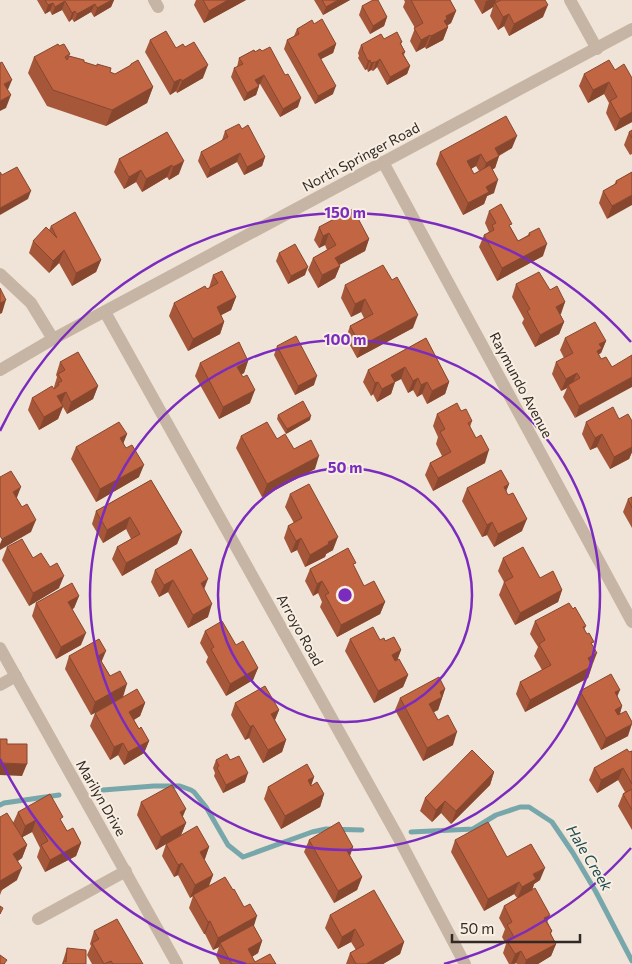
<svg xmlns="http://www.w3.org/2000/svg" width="632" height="964" viewBox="0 0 632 964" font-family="Commissioner,sans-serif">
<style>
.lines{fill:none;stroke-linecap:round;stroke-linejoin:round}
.stream{stroke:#77a7ab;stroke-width:5}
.minor{stroke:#c6b5a4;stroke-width:12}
.tertiary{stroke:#c6b5a4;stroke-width:12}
.wall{fill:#a6573a;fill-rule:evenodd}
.shaded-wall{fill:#87472f}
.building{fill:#c16543;stroke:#87472f}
.ring{fill:none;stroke:#7b2cbf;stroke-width:2.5}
.labels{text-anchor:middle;stroke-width:4;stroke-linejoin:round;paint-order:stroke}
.street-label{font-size:14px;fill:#322925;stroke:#f8eee2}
.water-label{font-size:15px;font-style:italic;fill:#1d4c51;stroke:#f8eee2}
.centre{fill:#7b2cbf;stroke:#f8eee2;stroke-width:2.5}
.ring-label{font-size:15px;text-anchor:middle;font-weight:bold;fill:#7b2cbf;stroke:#f8eee2;stroke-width:4;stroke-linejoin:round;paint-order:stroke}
</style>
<rect width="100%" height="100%" fill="#efe4d7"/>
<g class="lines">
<g class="stream">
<polyline points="103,790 154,786 180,786 191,790 194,792 206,807 228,845 243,857 312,832 326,829 362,830"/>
<polyline points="0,805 4,803 59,795"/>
<polyline points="411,832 473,829 496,815 520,807 529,807 552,822 573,853 596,892 632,961"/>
</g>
<g class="minor">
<polyline points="154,0 158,7"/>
<polyline points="570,0 597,49"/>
<polyline points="383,162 632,622"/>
<polyline points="0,274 31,303 53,339"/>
<polyline points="105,312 398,837 465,964"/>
<polyline points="0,648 177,964"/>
<polyline points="0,685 16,676"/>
<polyline points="38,919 126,871"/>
</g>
<polyline class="tertiary" points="0,370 53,339 632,29"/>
</g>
<g class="wall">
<polygon points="37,0 114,0 111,7 94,17 91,12 74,22 72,19 69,22 62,10 52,15 50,11 45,14"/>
<polygon points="196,0 246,0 204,23 194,5"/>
<polygon points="314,0 350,0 323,15"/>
<polygon points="404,0 450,0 456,11 451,23 447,26 448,27 443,40 426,49 425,47 416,52 410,41 415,28 403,7 405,2"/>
<polygon points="474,0 545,0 543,17 509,36 504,26 498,30 490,16 493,7 482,14"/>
<polygon points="362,6 387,17 384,26 370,34 359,15"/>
<polygon points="314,24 336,44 333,53 321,59 333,94 315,104 284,49 287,40 294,36 297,29"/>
<polygon points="384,39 402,42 401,44 405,52 404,55 410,66 407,74 387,85 377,67 373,71 371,70 368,72 367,69 365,70 358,58 359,56 358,53 361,45"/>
<polygon points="150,40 176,48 203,78 177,93 176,91 170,95 145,52"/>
<polygon points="59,46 70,54 69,56 115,74 130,66 131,64 153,87 147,103 106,126 47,106 28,73 34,57"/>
<polygon points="254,50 298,107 280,117 260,84 258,85 259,86 256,95 244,101 231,77 234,68 237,67 239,58"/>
<polygon points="615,70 632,78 632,122 615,131 606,113 609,103 604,94 588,103 579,86 584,74"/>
<polygon points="242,129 265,157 262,166 244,175 237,162 207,178 198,161 201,152 222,141 222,140 225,131"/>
<polygon points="632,130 632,154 630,155 624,145 629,132"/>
<polygon points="167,132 179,174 169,180 167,177 142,192 136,182 124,189 114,172 119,159"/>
<path d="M512 148 499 156 495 168 493 169 494 193 487 196 484 204 463 215 436 164 440 152ZM476 166 479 171 474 174 471 169Z"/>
<polygon points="632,172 607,219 599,203 603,191 614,185 616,181"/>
<polygon points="489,211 511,228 518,241 528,235 529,233 543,256 497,281 479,247 484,235 489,232 485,223"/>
<polygon points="51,226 101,260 96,272 72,286 59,263 49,273 29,253 33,241 49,230"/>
<polygon points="319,227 369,239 365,251 339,265 340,266 335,278 318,288 308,270 313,258 327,250 325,245 319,248 314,240"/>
<polygon points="279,253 305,275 288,284 276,261"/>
<polygon points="213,275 236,297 231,310 221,315 224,322 220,334 188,351 169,316 174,303 209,288"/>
<polygon points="516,284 550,290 565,302 560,314 564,322 559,334 535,347 522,323 524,319 512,297"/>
<polygon points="345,285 413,328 357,358 346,338 350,326 364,318 361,312 351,317 341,298"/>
<polygon points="426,338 449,382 445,394 427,404 422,394 417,397 413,390 408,393 401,379 395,382 391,394 377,402 373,394 371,396 363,382 368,370"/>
<polygon points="565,338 606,341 601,353 599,354 575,418 563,397 567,388 561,391 552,374 556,362 564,358 560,350"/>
<polygon points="277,346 314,385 295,395 274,355"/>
<polygon points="248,361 244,373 241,375 250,403 219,419 195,376 200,363"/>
<polygon points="60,362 98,386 93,399 67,414 63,407 58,419 39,430 28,410 32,398 54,388 54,387 57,377 56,375"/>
<polygon points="461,411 472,421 470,427 485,463 433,491 425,475 430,463 442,456 436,444 438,437 433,426 437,414"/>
<polygon points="278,415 310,420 286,434 277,419"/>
<polygon points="619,419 632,421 632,452 629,459 610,469 597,447 590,450 582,434 586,422"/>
<polygon points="127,434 123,443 139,477 96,502 71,459 76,447"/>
<polygon points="241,436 277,439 294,449 315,469 262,497 236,448"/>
<polygon points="151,480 182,532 177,544 122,576 112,559 117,547 131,539 126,529 103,543 92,524 96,511"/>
<polygon points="509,484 506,491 522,531 494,547 487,535 482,537 462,501 467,488"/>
<polygon points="290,494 333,550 326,554 325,557 305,567 297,550 291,553 284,538 288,526 294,523 285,507"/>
<polygon points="632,497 632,528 623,512 628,499"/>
<polygon points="7,547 33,558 59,588 29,606 2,560"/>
<polygon points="503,558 562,590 558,602 515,625 499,595 504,582 498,571"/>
<polygon points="354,567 364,586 385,602 380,614 337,637 320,607 322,602 318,593 313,596 305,581 310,569"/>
<polygon points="155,570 204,589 208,617 188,628 168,592 159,597 151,582"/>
<polygon points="79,596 74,608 72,609 81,645 56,659 32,616 36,603"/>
<polygon points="573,609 586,626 584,630 592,645 592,666 588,678 525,712 516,694 520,682 542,670 534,656 538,647 530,634 535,621"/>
<polygon points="205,631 236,645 258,668 253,680 226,696 206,662 208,657 200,643"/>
<polygon points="350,639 380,640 385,641 401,650 397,661 408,675 403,687 374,703 345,651"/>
<polygon points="69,656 102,662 123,697 91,715 65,669"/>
<polygon points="445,689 438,710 433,712 453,745 423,761 395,710 400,698"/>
<polygon points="580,691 617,696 622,706 620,714 628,736 601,750 576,703"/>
<polygon points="145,703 140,716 134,720 139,729 149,741 144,753 124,765 118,755 110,760 90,726 95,713"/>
<polygon points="235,703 279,710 275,720 286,740 282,752 263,763 249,738 245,740 231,715"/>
<polygon points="632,751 632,830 618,806 623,794 625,792 618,780 597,793 589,780 594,768"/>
<polygon points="216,760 230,760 245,782 223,793 214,776 215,773 213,768"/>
<polygon points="494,772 490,785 451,824 441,813 432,822 420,811 425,798"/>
<polygon points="314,777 311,785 324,794 320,807 281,829 264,799 268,787"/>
<polygon points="141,802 183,817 186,823 181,835 209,847 204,860 213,875 209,886 254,926 262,941 258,953 252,957 255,962 276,964 220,964 216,956 219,947 213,950 205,934 204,934 189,908 193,896 190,898 178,875 174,877 162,856 166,844 156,850 137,815"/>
<polygon points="18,812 61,821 67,831 81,843 76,856 45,872 37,857 40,848 32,832 22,837 27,845 22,858 18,861 17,880 2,890 0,895 0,817 13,823"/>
<polygon points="309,840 353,847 350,856 362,877 357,890 334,903 304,852"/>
<polygon points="455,840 507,857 540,880 534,884 532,890 552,931 551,934 556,944 551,956 538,964 517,964 516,963 515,964 509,964 503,953 506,944 502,937 505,929 499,918 504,906 517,898 514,894 484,911 451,852"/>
<polygon points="330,915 404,942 400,954 383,964 346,964 350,953 356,950 351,942 338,949 325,928"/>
<polygon points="94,931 143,964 92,964 87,955 91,946 90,944"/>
<polygon points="67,948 86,964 62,964 63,961"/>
</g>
<g class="shaded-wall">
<polygon points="112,0 114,0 111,7 94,17 97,8"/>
<polygon points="228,0 246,0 204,23 209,11"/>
<polygon points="338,0 350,0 323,15 326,7"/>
<polygon points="489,0 496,0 493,7 482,14 486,1"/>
<polygon points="65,1 62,10 52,15 55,7"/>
<polygon points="53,3 50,11 45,14 48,5"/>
<polygon points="95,4 91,12 74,22 77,14"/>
<polygon points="548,5 543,17 509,36 514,24"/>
<polygon points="75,11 72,19 69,22 72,13"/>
<polygon points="456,11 451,23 444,27 448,27 443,40 426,49 431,36 446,16"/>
<polygon points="509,14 504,26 498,30 503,17"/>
<polygon points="387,17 384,26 370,34 373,26"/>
<polygon points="430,35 425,47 416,52 421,40"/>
<polygon points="336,44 333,53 315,62 318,54"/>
<polygon points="380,59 377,67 373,71 376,62"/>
<polygon points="370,60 367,69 365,70 368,61"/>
<polygon points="374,62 371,70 368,72 371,63"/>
<polygon points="208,65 203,78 177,93 182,81"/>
<polygon points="410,66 407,74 387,85 390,77"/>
<polygon points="264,75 260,84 252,88 255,80"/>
<polygon points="181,79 176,91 170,95 174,82"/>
<polygon points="12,80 7,92 4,84"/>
<polygon points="609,82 604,94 588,103 593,90"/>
<polygon points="259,86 256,95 244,101 247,93"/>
<polygon points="336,86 333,94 315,104 318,96"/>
<polygon points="153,87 147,103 106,126 112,110"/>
<polygon points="11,95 6,108 0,111 0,101"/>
<polygon points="301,98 298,107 280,117 283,109"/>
<polygon points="632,112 632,122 615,131 620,119"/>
<polygon points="517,136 512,148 490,160 495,148"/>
<polygon points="240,153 237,162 207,178 210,169"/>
<polygon points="481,154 476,166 463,173 467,161"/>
<polygon points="499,156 495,168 482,175 486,163"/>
<polygon points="265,157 262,166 244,175 247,167"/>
<polygon points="184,161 179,174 169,180 173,167"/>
<polygon points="172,165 167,177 142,192 146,179"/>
<polygon points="141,170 136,182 124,189 129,177"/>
<polygon points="498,180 494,193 487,196 484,204 463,215 468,203 486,187"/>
<polygon points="31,191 28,199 0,215 0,208"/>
<polygon points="632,195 632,205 607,219 612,206"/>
<polygon points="329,233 325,245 319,248 323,236"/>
<polygon points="369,239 365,251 330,270 335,258"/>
<polygon points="547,244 543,256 497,281 502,268"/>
<polygon points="64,250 59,263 49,273 53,261"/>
<polygon points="101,260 96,272 72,286 76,273"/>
<polygon points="340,266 335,278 318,288 322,275"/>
<polygon points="308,267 305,275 288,284 291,276"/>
<polygon points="236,297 231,310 212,320 217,307"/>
<polygon points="365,299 361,312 351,317 355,304"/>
<polygon points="6,300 2,313 0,314 0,303"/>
<polygon points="565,302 561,314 552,319 556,307"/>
<polygon points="418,315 413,328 357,358 361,346"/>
<polygon points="224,322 220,334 188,351 193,339"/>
<polygon points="564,322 559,334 535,347 540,335"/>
<polygon points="606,341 601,353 599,354 597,360 592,363 599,344"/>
<polygon points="248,361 244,373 232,379 237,367"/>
<polygon points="405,367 401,379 395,382 391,394 377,402 382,389 391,375"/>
<polygon points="577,373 572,385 568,385 567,388 561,391 566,379"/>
<polygon points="317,376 314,385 295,395 298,386"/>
<polygon points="632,377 632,387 575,418 579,406"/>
<polygon points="418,378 413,390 408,393 413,381"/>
<polygon points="378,382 373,394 371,396 375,383"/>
<polygon points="427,382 422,394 417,397 421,385"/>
<polygon points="449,382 445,394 427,404 432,391"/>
<polygon points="98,386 93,399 67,414 71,402"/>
<polygon points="255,390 250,403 219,419 223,407"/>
<polygon points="66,392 61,404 57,396"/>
<polygon points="63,406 58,419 39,430 44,417"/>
<polygon points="311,416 310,420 286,434 287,429"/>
<polygon points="127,434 122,447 120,438"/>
<polygon points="602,434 597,447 590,450 595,438"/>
<polygon points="632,442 632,452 629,459 610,469 614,457"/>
<polygon points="489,450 485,463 433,491 438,478"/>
<polygon points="319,456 315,469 262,497 267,484"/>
<polygon points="144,465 139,477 96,502 100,489"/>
<polygon points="509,484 504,497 504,487"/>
<polygon points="21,487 16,500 13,492"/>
<polygon points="130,517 126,529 103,543 107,530"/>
<polygon points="527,519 522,531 494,547 498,534"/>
<polygon points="36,520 31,532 0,550 0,544 2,539"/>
<polygon points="492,522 487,535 482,537 487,525"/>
<polygon points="182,532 177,544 122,576 126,563"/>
<polygon points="338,537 333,550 326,554 325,557 305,567 310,555 328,542"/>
<polygon points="301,538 297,550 291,553 296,541"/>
<polygon points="64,576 59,588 29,606 33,593"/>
<polygon points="208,579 203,592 201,583"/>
<polygon points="173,580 168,592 159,597 164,585"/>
<polygon points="322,581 318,593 313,596 317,584"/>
<polygon points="562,590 558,602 515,625 520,613"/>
<polygon points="79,596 74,608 64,614 68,602"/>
<polygon points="385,602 380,614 337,637 341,625"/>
<polygon points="212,604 208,617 188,628 193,615"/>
<polygon points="86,633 81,645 56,659 61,647"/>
<polygon points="401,650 396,663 392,655"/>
<polygon points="106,651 101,663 98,656"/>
<polygon points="597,653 592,666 588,658"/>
<polygon points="592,666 588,678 525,712 530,700"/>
<polygon points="258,668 253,680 226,696 230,684"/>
<polygon points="408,675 403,687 374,703 378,691"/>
<polygon points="127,684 123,697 91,715 95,702"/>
<polygon points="445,689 438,710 425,717 429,704 440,692"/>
<polygon points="620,690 615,702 615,692"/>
<polygon points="145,703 140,716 125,725 129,712"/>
<polygon points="622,706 618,719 615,710"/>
<polygon points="279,710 274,722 271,714"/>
<polygon points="632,724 628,736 601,750 606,738"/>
<polygon points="253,725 249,738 245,740 250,727"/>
<polygon points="457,732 453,745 423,761 427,748"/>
<polygon points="286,740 282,752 263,763 268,750"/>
<polygon points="149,741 144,753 124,765 128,752"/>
<polygon points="123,743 118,755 110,760 114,747"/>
<polygon points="0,763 27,764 22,776 0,775"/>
<polygon points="623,768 618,780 597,793 601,780"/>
<polygon points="494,772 490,785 451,824 456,811"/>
<polygon points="248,773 245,782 223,793 226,785"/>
<polygon points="314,777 310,789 308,780"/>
<polygon points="324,794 320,807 281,829 285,816"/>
<polygon points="445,801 441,813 432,822 436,810"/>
<polygon points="186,809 181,821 180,812"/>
<polygon points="36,820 32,832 21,838 25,826"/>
<polygon points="186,823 181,835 156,850 161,837"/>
<polygon points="81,843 76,856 45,872 50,860"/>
<polygon points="27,845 22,858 9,866 13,854"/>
<polygon points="209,847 205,859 195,865 200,852"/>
<polygon points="353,847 348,860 347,851"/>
<polygon points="182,863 178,875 174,877 178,865"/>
<polygon points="22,868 17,880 0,891 0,881"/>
<polygon points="545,868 540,880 534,884 532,891 517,899 522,887 533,874"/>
<polygon points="213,875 208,887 190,898 195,885"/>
<polygon points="362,877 357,890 334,903 338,891"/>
<polygon points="519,882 514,894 484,911 488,899"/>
<polygon points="550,915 545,927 544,918"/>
<polygon points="257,916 253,929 220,943 219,947 213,950 218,938"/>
<polygon points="210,921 205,934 204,934 208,922"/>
<polygon points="355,929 351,942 338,949 342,937"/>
<polygon points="262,941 258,953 243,962 248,949"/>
<polygon points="404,942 400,954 383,964 366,964"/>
<polygon points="556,944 551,956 538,964 525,964 526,960"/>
<polygon points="521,951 516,963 511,964 515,954"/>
</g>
<g class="building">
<polygon points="45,0 112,0 97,8 95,4 77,14 75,11 72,13 65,1 55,7 53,3 48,5"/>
<polygon points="203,0 228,0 209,11"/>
<polygon points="322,0 338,0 326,7"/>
<polygon points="373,0 378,0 387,17 373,26 362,6"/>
<polygon points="411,0 450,0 456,11 446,16 447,19 444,21 448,27 431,36 430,35 421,40 414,28 423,23"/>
<polygon points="501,0 545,0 548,5 514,24 509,14 503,17 495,3"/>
<polygon points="322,19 336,44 318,54 336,86 318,96 287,40 299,34 297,29 312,20 314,24"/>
<polygon points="166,31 176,48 183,44 185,47 194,42 208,65 182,81 181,79 174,82 150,40"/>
<polygon points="397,32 402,42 400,43 405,52 402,53 410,66 390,77 380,59 376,62 374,62 371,63 370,60 368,61 362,49 363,48 361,45 381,34 384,39"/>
<polygon points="58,44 59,46 64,44 70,54 65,57 67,60 69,56 84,60 84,62 97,66 97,64 111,68 110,72 115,74 131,65 131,64 138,60 153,87 112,110 53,90 34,57"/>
<polygon points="270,47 285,75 288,74 301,98 283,109 264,75 255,80 259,86 247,93 234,68 243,64 239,58 254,50 255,52 260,49 262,51"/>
<polygon points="609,60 615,70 624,64 632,78 632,112 620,119 610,101 617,97 609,82 593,90 584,74"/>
<polygon points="2,62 12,80 4,84 11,95 0,101 0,63"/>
<polygon points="506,116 517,136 495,148 499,156 486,163 481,154 467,161 474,174 490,165 498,180 486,187 489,192 468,203 440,152"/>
<polygon points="239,124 242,129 248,125 265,157 247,167 240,153 210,169 201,152 228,137 225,131"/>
<polygon points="632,130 632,138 629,132"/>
<polygon points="167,132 184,161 173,167 172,165 146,179 141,170 129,177 119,159"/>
<polygon points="17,167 31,191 0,208 0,172 2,175"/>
<polygon points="632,172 632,195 612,206 603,191 617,183 616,181"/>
<polygon points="501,204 512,224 509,225 518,241 530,235 529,233 539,228 547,244 502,268 484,235 494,230 492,225 496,223 489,211"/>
<polygon points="353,209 369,239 335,258 340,266 322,275 313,258 336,245 329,233 323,236 319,227"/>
<polygon points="75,212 101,260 76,273 64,250 53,261 33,241 46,227 57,238 51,226"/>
<polygon points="295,244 308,267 291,276 279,253"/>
<polygon points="383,265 392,280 397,277 418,315 361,346 350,326 373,314 365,299 355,304 345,285"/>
<polygon points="222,271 236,297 217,307 224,322 193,339 174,303 205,286 207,289 218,283 213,275"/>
<polygon points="539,272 550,290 557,286 565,302 556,307 564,322 540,335 527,311 530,309 516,284"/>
<polygon points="0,288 6,300 0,303"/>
<polygon points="595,322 606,341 599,344 602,348 597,351 601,359 606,357 612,367 632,355 632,377 579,406 568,385 580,378 577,373 566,379 556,362 573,353 565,338"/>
<polygon points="296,336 317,376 298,386 277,346"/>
<polygon points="426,338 449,382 432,391 427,382 421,385 418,378 413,381 405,367 391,375 395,382 382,389 378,382 375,383 368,370"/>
<polygon points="239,342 248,361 237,367 243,377 247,375 255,390 223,407 200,363"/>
<polygon points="78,352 98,386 71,402 66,392 57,396 63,406 44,417 32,398 52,386 54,389 59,385 58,383 62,381 58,374 65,370 60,362"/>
<polygon points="303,401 311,416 287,429 278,415"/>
<polygon points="457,403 461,411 466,409 472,421 468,423 476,438 481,435 489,450 438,478 430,463 451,452 440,432 445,429 437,414"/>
<polygon points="613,407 619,419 628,414 632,421 632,447 614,457 602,434 595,438 586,422"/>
<polygon points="119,422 127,434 120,438 126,448 132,445 144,465 100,489 76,447"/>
<polygon points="267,422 277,439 285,434 294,449 311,440 319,456 267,484 241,436"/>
<polygon points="501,470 509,484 504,487 508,495 513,493 527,519 498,534 492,522 487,525 467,488"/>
<polygon points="11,471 21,487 13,492 22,507 27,504 36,520 2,539 0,536 0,477"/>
<polygon points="151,480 182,532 126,563 117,547 140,534 130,517 107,530 96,511"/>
<polygon points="309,484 338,537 328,542 329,544 310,555 301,538 296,541 288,526 302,518 290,494"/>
<polygon points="632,497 632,508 628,499"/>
<polygon points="22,539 33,558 41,553 50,567 57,563 64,576 33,593 7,547"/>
<polygon points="523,547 540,578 553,571 562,590 520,613 504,582 513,577 503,558"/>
<polygon points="348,548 356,563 353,564 364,586 374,581 385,602 341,625 325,595 329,593 322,581 317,584 310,569"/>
<polygon points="191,549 208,579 201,583 212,604 193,615 173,580 164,585 155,570"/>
<polygon points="72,583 79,596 68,602 86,633 61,647 36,603"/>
<polygon points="569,603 573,609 575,607 586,626 583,627 587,634 589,633 594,642 591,643 597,653 588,658 592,666 530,700 520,682 551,665 539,644 545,640 535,621"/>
<polygon points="222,621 236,645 243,641 258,668 230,684 211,649 214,647 205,631"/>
<polygon points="373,627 380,640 384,638 385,641 394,637 401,650 392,655 395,661 399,659 408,675 378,691 350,639"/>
<polygon points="99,639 106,651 98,656 110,676 120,671 127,684 95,702 69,656"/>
<polygon points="611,674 620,690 615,692 622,706 615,710 618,715 626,711 632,722 632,724 606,738 580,691"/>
<polygon points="439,677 445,689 440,692 442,697 429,704 438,720 448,715 457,732 427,748 400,698"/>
<polygon points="265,686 279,710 271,714 286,740 268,750 253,725 250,727 235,703"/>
<polygon points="137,689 145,703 129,712 139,729 141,727 149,741 128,752 123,743 114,747 95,713"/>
<polygon points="0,739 7,739 7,744 27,744 27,764 0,763"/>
<polygon points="627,749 629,752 632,751 632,784 623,768 601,780 594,768"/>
<polygon points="472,750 494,772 456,811 445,801 436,810 425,798"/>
<polygon points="227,754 230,760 239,756 248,773 226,785 217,768 219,766 216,760"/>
<polygon points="307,764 314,777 308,780 311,786 317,782 324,794 285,816 268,787"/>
<polygon points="172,785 186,809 180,812 186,823 161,837 141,802"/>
<polygon points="632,789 632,810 623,794"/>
<polygon points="50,794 63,817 60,819 67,831 73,828 81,843 50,860 41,845 48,841 36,820 25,826 18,812"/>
<polygon points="7,813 27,845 13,854 22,868 0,881 0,817"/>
<polygon points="339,822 353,847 347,851 362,877 338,891 309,840"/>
<polygon points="488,822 507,857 531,844 545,868 533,874 536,879 522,887 519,882 488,899 455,840"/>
<polygon points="197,826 209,847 200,852 213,875 195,885 182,863 178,865 166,844"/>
<polygon points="225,877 233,890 234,889 244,907 250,904 257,916 218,938 210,921 208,922 193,895"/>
<polygon points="535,888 550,915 544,918 552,931 550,933 556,944 526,960 521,951 515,954 507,941 514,937 507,925 512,922 504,906"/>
<polygon points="374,890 404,942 366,964 356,964 350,953 364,945 355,929 342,937 330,915"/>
<polygon points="0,906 3,908 0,914"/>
<polygon points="117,919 143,964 113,964 111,961 104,964 92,943 99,939 94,931"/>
<polygon points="253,925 262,941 248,949 255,962 270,954 276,964 232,964 220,943"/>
<polygon points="67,948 86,950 86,964 63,964 64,961 66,962"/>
<polygon points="0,955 7,960 4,964 0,964"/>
</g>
<g class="ring">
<circle cx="345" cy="595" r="127"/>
<circle cx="345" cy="595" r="255"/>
<path d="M631 848A382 382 0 0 1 444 964M246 964A382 382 0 0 1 0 759M0 431A382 382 0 0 1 631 342"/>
</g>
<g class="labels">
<g class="street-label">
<text transform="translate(361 157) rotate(-28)" y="5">North Springer Road</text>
<text transform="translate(521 385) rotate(62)" y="5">Raymundo Avenue</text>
<text transform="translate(300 630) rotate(61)" y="5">Arroyo Road</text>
<text transform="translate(101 798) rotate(60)" y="5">Marilyn Drive</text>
</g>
<g class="water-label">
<text transform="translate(589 858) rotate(59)" y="5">Hale Creek</text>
</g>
</g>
<circle cx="345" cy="595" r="8" class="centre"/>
<g class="ring-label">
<text x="345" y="218">150 m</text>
<text x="345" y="345">100 m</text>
<text x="345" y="473">50 m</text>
</g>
<path d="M452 934v8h128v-8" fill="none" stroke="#322925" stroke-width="2.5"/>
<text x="460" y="934" font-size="15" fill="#322925" stroke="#f8eee2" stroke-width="4" paint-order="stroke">50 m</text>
</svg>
